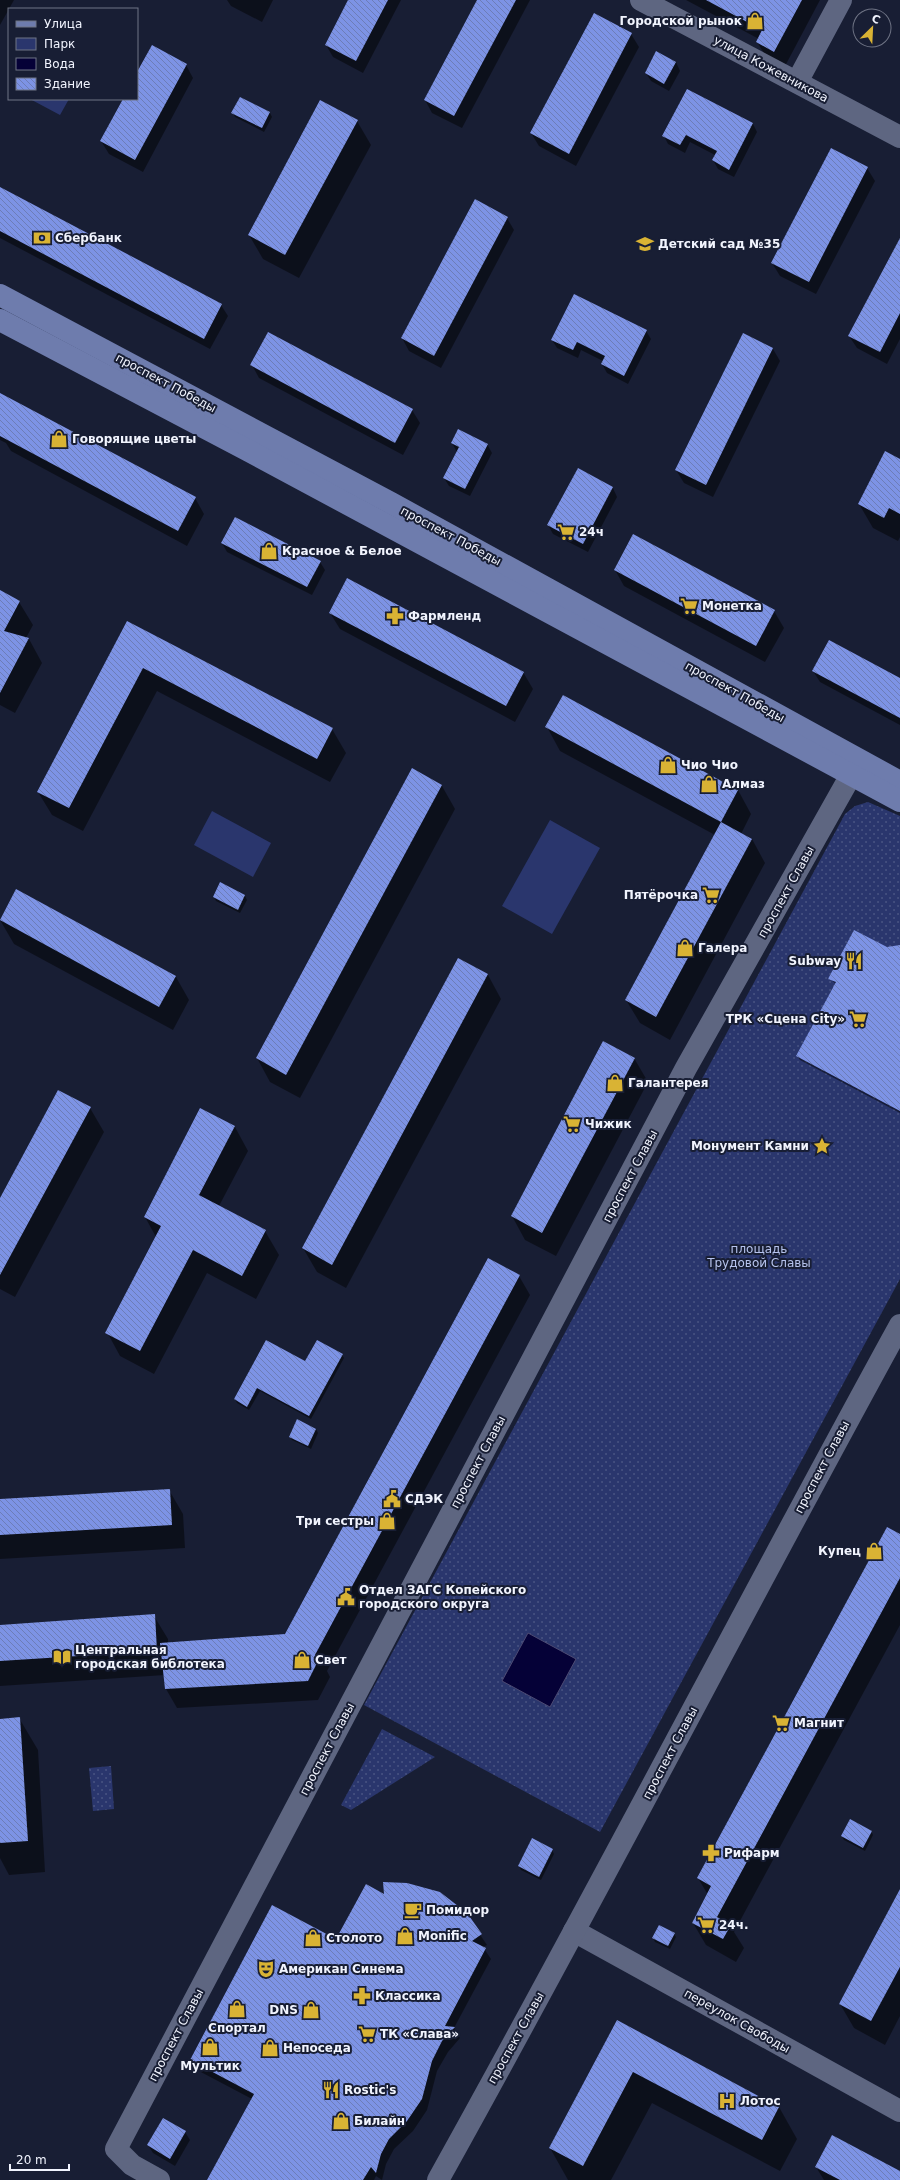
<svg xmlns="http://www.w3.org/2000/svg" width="900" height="2180" viewBox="0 0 900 2180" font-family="'DejaVu Sans',sans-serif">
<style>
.green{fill:url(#green-dots)}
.pitch{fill:#2a366d}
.water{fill:#050137;stroke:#4c4a73}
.shadow{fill:#0007}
.building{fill:url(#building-back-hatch)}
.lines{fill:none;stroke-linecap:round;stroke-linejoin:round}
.street{stroke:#5e6681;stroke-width:22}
.secondary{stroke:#5e6681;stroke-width:22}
.primary{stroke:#6e7cad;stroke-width:22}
.labels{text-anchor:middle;stroke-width:4;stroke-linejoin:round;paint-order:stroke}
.poi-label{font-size:12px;font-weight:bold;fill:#f1f4fe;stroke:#181e34;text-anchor:start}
.street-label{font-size:12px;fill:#f1f4fe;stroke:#181e34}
.park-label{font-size:12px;fill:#b6c3ed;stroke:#181e34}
</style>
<defs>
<pattern id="green-dots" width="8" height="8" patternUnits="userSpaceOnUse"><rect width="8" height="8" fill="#2a366d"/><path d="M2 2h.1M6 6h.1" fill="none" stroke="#495483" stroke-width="1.8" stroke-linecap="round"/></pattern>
<pattern id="building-back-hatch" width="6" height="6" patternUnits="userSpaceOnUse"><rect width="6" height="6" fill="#7d93e5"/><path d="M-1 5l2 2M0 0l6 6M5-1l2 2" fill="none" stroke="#6d7db7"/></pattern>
</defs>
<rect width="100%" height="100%" fill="#181e34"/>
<g class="green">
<polygon points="868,802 900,816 900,1279 600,1832 364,1705 845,814 855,806"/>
<polygon points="382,1729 435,1757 351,1810 341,1805"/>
<polygon points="111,1766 114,1809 93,1811 89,1768"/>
</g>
<g class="pitch">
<polygon points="30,99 69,99 60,115"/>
<polygon points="212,811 271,843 253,877 194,845"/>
<polygon points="550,820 600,848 552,934 502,906"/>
</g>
<polygon class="water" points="528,1633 576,1659 550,1707 502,1681"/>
<g class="shadow">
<polygon points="0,0 14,0 0,25"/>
<polygon points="227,0 273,0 262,22 231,6"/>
<polygon points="349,0 401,0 363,73 333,57 326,45"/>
<polygon points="478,0 530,0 462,128 432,113 425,100"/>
<polygon points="686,0 820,0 784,68 767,58 757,42 759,39"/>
<polygon points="631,34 639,47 576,166 539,146 531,133"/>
<polygon points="676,62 680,71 669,91 651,81 646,73"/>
<polygon points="186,65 193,78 143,172 109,154 101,141 124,99 137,99 137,74"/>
<polygon points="687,90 753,124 757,132 734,177 718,169 713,160 715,155 690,142 685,153 668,144 664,136"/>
<polygon points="233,113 270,113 272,117 264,132 235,117"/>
<polygon points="357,121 371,145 299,278 263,259 249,235"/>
<polygon points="867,168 875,181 816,294 780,276 772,263"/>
<polygon points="0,188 221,305 228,316 210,349 0,238"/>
<polygon points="507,218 514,230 441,368 409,351 402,338"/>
<polygon points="900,240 900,339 887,364 857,348 849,336"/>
<polygon points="646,331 651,339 628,384 607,373 602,364 603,361 581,350 578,358 557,348 552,340"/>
<polygon points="773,349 780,361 713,497 684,483 676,470"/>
<polygon points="252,365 412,410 420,423 403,455 259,378"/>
<polygon points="0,394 195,498 204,514 187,546 11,451 6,443 0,440"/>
<polygon points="452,443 487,444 492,453 470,496 449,486 444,478 457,452"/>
<polygon points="900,460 900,537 898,541 873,528 859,504"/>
<polygon points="578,470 613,488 617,497 588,552 553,534 548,525"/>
<polygon points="222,543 320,562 325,570 312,595 227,552"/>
<polygon points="615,570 774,611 784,628 765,662 624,586"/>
<polygon points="0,591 19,602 33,625 26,638 29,639 42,663 15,713 0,705"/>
<polygon points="330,613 523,672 533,689 515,722 340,629"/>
<polygon points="127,622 332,729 346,753 330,782 157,691 83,831 52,815 38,792"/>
<polygon points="813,671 900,679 900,725 820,682"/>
<polygon points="547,727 738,790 751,814 741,834 752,839 765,863 670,1040 640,1023 626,1000 715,835 560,751"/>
<polygon points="412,770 442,786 455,809 300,1098 270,1082 257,1058"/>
<polygon points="221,884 245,896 247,900 240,913 216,901 214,897"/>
<polygon points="0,920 176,977 189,1000 173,1030 14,944"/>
<polygon points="900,947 900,1113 800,1060 797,1056 836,984 830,979 887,948"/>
<polygon points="459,959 488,975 501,999 346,1288 317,1272 303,1248"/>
<polygon points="634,1058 648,1082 556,1256 525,1240 512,1216"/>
<polygon points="90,1108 104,1132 15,1297 0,1289 0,1201"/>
<polygon points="201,1110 235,1127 248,1151 219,1206 265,1231 279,1255 256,1299 207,1273 154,1374 120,1356 107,1332 156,1237 145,1217"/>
<polygon points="519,1276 530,1295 327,1671 330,1677 318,1700 177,1708 166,1689 165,1675 0,1686 0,1626 154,1616 168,1639 168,1644 286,1635"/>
<polygon points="342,1355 344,1358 311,1419 260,1391 249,1410 237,1403 235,1399 306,1362"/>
<polygon points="316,1429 318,1433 311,1449 292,1440 290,1437"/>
<polygon points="169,1490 183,1514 185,1548 0,1559 0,1500"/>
<polygon points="900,1535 900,1625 734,1932 744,1948 736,1962 706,1945 693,1923 708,1895 698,1878"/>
<polygon points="19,1718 38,1750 45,1872 9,1875 0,1858 0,1720"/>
<polygon points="871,1831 873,1835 865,1851 844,1840 842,1836"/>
<polygon points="552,1850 554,1854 541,1880 521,1870 519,1866"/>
<polygon points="900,1891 900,2016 885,2045 854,2028 840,2004"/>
<polygon points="385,1895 466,1914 487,1945 483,1947 491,1959 454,2028 460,2038 448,2052 437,2071 427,2110 413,2131 394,2149 386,2164 382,2180 376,2176 374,2180 208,2180 252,2099 197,2070 191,2060 336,1940"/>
<polygon points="674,1934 676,1937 670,1949 655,1942 653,1938"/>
<polygon points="617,2022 779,2107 797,2139 780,2171 652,2103 611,2180 568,2180 550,2148"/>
<polygon points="163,2119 185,2132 190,2140 175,2166 153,2153 148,2145"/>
<polygon points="816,2167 900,2172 900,2180 824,2180"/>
</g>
<g class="building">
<polygon points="348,0 388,0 356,61 325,45"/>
<polygon points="477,0 516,0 454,116 424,100"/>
<polygon points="706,0 802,0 774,52 756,42 762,30"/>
<polygon points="594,13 632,33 569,154 530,133"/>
<polygon points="152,45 187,64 135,160 100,141 123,99 137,99 137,72"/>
<polygon points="656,51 676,62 664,84 645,73"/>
<polygon points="687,89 753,123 729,170 712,160 717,151 686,135 680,145 662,136"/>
<polygon points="240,97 270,112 262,128 231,113"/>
<polygon points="320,100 358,120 285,255 248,235"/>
<polygon points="831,148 868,167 809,282 771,263"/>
<polygon points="0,187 222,304 204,339 0,231"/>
<polygon points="475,199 508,217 434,356 401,338"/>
<polygon points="900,238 900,313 880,352 848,336"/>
<polygon points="574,294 647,330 624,376 601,364 605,356 577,342 573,350 551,340"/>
<polygon points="268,332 413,409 395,443 250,365"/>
<polygon points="743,333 773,348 706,485 675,470"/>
<polygon points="0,393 196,497 178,531 0,436"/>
<polygon points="458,429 488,444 465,489 443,478 459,447 451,443"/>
<polygon points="885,451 900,459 900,514 889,508 884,518 858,504"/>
<polygon points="578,468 613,487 583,544 547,525"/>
<polygon points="235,517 321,561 307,587 221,543"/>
<polygon points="633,534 775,610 756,646 614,570"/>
<polygon points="347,578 524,672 506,706 329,613"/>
<polygon points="0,590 20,601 4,631 29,638 0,693"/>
<polygon points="127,621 333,728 317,759 143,668 69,808 37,792"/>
<polygon points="829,640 900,678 900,718 812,671"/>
<polygon points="563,695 738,790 721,822 545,727"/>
<polygon points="412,768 442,785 286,1075 256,1058"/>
<polygon points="721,822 752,839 656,1017 625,1000"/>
<polygon points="220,882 245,895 238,910 213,897"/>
<polygon points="16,889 176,976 159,1007 0,920"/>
<polygon points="854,930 887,947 900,945 900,1111 796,1056 836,982 828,979"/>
<polygon points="458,958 488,974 332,1265 302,1248"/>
<polygon points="603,1041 635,1058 542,1233 511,1216"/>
<polygon points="58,1090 91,1107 0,1275 0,1198"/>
<polygon points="200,1108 235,1126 199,1195 266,1230 242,1276 193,1250 140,1351 105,1333 161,1226 144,1217"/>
<polygon points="488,1258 520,1275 315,1655 320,1657 308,1681 165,1689 160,1643 285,1634"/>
<polygon points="266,1340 305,1361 317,1340 343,1354 309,1416 257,1388 247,1407 234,1399"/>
<polygon points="297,1419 316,1429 308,1446 289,1437"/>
<polygon points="170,1489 172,1525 0,1535 0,1499"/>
<polygon points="887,1527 900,1534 900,1578 717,1917 731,1925 723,1939 692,1923 711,1886 697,1878"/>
<polygon points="155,1614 157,1651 0,1661 0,1625"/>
<polygon points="20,1717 28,1841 0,1843 0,1719"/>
<polygon points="850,1819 872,1831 863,1848 841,1836"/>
<polygon points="532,1838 553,1849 539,1877 518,1866"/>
<polygon points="383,1882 407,1883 440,1892 467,1913 482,1934 472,1941 486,1948 445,2026 455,2027 442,2041 432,2061 422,2099 407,2121 389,2139 381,2154 376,2173 371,2167 363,2180 207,2180 254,2094 190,2060 272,1905 336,1939 366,1884 384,1894"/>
<polygon points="900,1889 900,1967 871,2021 839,2004"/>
<polygon points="659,1925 675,1933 668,1946 652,1938"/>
<polygon points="617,2020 779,2107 762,2140 633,2072 583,2166 549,2148"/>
<polygon points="163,2118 186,2131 170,2159 147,2145"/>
<polygon points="832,2135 900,2171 900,2180 840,2180 815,2167"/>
</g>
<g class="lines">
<g class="street">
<polyline points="641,0 900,137"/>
<polyline points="797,82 841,0"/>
<polyline points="574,1931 900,2111"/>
<polyline points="159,2180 132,2165 116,2149 686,1068 851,775"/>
</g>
<path class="secondary" d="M438 2180C596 1897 744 1609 900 1325"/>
<g class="primary">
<polyline points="0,295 391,503 900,782"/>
<polyline points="0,320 249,451 900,801"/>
</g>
</g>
<defs>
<g id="shop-bare" transform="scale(1.38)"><path d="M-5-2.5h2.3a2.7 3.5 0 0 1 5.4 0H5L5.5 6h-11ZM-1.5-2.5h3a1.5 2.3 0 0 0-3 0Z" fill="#d9b334" stroke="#181e34" stroke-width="2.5" paint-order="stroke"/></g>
<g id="bank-bare" transform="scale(1.38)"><path d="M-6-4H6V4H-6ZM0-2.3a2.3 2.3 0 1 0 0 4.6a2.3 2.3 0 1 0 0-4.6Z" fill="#d9b334" stroke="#181e34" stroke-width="2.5" paint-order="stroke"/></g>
<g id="school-bare" transform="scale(1.38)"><path d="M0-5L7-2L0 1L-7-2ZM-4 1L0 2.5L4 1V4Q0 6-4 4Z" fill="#d9b334" stroke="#181e34" stroke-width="2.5" paint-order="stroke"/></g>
<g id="supermarket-bare" transform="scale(1.38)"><path d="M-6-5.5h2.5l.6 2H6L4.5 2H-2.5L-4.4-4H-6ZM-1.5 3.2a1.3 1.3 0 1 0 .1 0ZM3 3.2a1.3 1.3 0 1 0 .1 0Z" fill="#d9b334" stroke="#181e34" stroke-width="2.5" paint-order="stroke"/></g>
<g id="pharmacy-bare" transform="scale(1.38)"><path d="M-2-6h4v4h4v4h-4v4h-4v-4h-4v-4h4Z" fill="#d9b334" stroke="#181e34" stroke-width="2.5" paint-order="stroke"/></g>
<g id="restaurant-bare" transform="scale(1.38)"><path d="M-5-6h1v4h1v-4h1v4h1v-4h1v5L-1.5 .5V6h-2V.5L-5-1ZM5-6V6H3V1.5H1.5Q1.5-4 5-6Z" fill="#d9b334" stroke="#181e34" stroke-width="2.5" paint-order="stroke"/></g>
<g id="sight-bare" transform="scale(1.38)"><path d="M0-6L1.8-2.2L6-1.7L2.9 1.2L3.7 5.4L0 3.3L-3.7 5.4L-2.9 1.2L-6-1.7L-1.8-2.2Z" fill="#d9b334" stroke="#181e34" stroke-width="2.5" paint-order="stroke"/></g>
<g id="civic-bare" transform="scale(1.38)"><path d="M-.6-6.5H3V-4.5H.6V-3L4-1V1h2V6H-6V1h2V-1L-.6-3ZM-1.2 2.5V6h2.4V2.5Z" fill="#d9b334" stroke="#181e34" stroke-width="2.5" paint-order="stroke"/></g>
<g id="library-bare" transform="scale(1.38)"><path d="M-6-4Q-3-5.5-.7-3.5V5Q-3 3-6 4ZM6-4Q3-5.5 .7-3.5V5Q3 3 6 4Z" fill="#d9b334" stroke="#181e34" stroke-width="2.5" paint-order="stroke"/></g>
<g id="cafe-bare" transform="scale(1.38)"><path d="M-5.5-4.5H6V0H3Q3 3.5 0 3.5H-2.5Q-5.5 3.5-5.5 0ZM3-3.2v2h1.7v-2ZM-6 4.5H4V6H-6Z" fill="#d9b334" stroke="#181e34" stroke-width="2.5" paint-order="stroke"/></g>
<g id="theatre-bare" transform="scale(1.38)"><path d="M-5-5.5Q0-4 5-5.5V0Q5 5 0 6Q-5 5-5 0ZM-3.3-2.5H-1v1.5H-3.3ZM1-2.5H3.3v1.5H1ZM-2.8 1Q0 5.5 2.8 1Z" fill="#d9b334" stroke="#181e34" stroke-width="2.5" paint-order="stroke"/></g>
<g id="hospital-bare" transform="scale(1.38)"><path d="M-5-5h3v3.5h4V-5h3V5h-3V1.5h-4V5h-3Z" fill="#d9b334" stroke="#181e34" stroke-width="2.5" paint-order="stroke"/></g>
</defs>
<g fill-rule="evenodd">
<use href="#shop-bare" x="755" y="21"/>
<use href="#bank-bare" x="42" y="238"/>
<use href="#school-bare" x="645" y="244"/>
<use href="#shop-bare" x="59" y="439"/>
<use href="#supermarket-bare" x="566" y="532"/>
<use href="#shop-bare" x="269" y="551"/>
<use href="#supermarket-bare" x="689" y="606"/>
<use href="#pharmacy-bare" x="395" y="616"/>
<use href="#shop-bare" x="668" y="765"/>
<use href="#shop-bare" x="709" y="784"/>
<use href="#supermarket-bare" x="711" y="895"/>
<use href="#shop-bare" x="685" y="948"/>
<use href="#restaurant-bare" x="854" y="961"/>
<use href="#supermarket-bare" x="858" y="1019"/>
<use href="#shop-bare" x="615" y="1083"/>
<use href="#supermarket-bare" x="572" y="1124"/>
<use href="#sight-bare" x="822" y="1146"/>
<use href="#civic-bare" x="392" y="1499"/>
<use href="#shop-bare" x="387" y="1521"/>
<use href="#shop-bare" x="874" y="1551"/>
<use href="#civic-bare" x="346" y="1597"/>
<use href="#library-bare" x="62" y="1657"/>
<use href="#shop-bare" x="302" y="1660"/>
<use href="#supermarket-bare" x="781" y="1723"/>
<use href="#pharmacy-bare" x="711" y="1853"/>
<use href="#cafe-bare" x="413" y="1910"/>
<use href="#supermarket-bare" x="706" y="1925"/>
<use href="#shop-bare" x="405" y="1936"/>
<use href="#shop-bare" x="313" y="1938"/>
<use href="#theatre-bare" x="266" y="1969"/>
<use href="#pharmacy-bare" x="362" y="1996"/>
<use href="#shop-bare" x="237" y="2009"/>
<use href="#shop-bare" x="311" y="2010"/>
<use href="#supermarket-bare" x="367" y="2034"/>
<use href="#shop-bare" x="210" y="2047"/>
<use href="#shop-bare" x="270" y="2048"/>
<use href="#restaurant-bare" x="331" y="2090"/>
<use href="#hospital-bare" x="727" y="2101"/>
<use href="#shop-bare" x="341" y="2121"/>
</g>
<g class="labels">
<g class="poi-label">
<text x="742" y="25" text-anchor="end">Городской рынок</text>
<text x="55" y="242">Сбербанк</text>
<text x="658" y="248">Детский сад №35</text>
<text x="72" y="443">Говорящие цветы</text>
<text x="579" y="536">24ч</text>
<text x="282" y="555">Красное &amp; Белое</text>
<text x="702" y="610">Монетка</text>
<text x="408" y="620">Фармленд</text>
<text x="681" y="769">Чио Чио</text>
<text x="722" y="788">Алмаз</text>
<text x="698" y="899" text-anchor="end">Пятёрочка</text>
<text x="698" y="952">Галера</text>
<text x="841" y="965" text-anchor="end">Subway</text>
<text x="845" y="1023" text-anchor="end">ТРК «Сцена City»</text>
<text x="628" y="1087">Галантерея</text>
<text x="585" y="1128">Чижик</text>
<text x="809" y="1150" text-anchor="end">Монумент Камни</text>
<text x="405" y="1503">СДЭК</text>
<text x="374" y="1525" text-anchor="end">Три сестры</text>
<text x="861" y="1555" text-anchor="end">Купец</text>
<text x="359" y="1594">Отдел ЗАГС Копейского<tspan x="359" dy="14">городского округа</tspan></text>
<text x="75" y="1654">Центральная<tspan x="75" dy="14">городская библотека</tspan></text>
<text x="315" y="1664">Свет</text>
<text x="794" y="1727">Магнит</text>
<text x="724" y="1857">Рифарм</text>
<text x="426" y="1914">Помидор</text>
<text x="719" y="1929">24ч.</text>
<text x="418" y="1940">Monific</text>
<text x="326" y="1942">Столото</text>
<text x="279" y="1973">Американ Синема</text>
<text x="375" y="2000">Классика</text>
<text x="298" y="2014" text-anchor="end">DNS</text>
<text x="237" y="2032" text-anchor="middle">Спортал</text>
<text x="380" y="2038">ТК «Слава»</text>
<text x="283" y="2052">Непоседа</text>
<text x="210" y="2070" text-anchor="middle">Мультик</text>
<text x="344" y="2094">Rostiс's</text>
<text x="740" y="2105">Лотос</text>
<text x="354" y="2125">Билайн</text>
</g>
<g class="street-label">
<text transform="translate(771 69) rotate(28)" y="4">улица Кожевникова</text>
<text transform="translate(166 383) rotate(28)" y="4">проспект Победы</text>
<text transform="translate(451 536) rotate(28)" y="4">проспект Победы</text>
<text transform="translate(735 692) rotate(29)" y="4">проспект Победы</text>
<text transform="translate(786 892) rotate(-61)" y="4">проспект Славы</text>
<text transform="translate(630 1176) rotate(-62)" y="4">проспект Славы</text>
<text transform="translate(478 1462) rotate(-62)" y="4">проспект Славы</text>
<text transform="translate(822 1467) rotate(-62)" y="4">проспект Славы</text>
<text transform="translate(327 1749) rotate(-62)" y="4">проспект Славы</text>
<text transform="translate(670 1753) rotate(-62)" y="4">проспект Славы</text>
<text transform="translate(737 2021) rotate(29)" y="4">переулок Свободы</text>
<text transform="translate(176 2035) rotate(-62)" y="4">проспект Славы</text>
<text transform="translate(516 2038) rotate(-61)" y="4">проспект Славы</text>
</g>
<g class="park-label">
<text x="759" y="1253">площадь<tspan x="759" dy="14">Трудовой Славы</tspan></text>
</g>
</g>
<rect x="8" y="8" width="130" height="92" fill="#181e34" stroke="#6f7485"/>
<rect x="16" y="21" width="20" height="6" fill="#6e7cad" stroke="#6f7485"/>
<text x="44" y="28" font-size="12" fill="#f1f4fe">Улица</text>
<rect x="16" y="38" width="20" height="12" fill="#2a366d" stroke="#6f7485"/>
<text x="44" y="48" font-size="12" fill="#f1f4fe">Парк</text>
<rect x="16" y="58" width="20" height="12" fill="#050137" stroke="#6f7485"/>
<text x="44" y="68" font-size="12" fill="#f1f4fe">Вода</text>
<rect x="16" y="78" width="20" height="12" fill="url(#building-back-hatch)" stroke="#6f7485"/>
<text x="44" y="88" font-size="12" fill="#f1f4fe">Здание</text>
<g transform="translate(872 28) rotate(24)"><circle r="19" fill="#181e34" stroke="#6f7485"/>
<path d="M0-3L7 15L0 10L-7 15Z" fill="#d9b334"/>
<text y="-6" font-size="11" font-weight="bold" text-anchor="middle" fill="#f1f4fe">С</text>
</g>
<path d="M10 2164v6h59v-6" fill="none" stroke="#f1f4fe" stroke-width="2"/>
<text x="16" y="2164" font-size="12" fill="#f1f4fe" stroke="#181e34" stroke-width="3" paint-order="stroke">20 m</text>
</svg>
